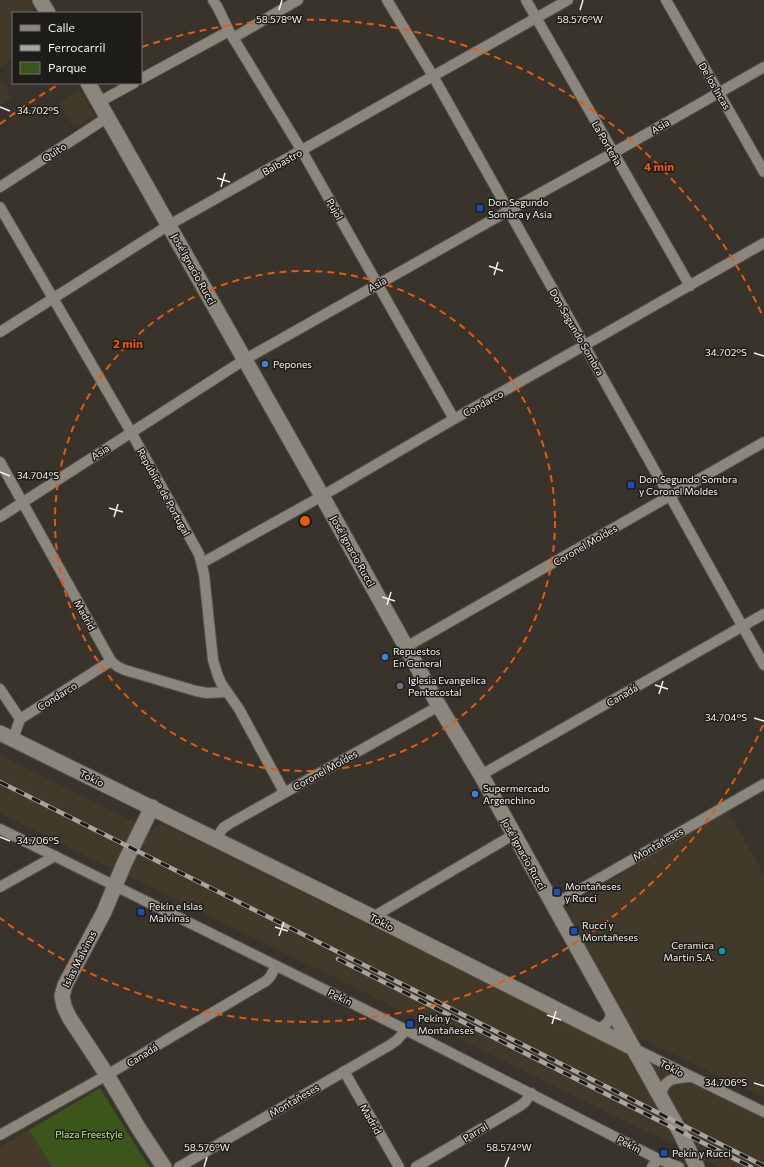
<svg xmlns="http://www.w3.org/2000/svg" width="764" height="1167" viewBox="0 0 764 1167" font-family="Commissioner,sans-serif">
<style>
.built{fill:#413a2b}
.education{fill:#463a2b}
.green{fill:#3c551a}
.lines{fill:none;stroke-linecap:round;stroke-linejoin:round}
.street-casing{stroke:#56534c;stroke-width:12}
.secondary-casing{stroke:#56534c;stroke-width:17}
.street{stroke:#8b877d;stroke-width:10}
.secondary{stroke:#8b877d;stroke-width:15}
.rail-casing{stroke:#a7a59e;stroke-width:4.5}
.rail{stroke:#1e1c18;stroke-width:3;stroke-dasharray:9;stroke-linecap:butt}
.ticks{fill:none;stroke:#f2f0ea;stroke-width:1.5}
.ring{fill:none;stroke:#e8590c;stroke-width:2;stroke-dasharray:7 5}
.transit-dot{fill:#1a4fb4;stroke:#1e1c18;stroke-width:1.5}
.shop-dot{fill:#3f7fe0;stroke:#1e1c18;stroke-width:1.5}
.worship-dot{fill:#6b7280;stroke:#1e1c18;stroke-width:1.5}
.culture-dot{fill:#0f9aa8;stroke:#1e1c18;stroke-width:1.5}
.labels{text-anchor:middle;stroke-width:3;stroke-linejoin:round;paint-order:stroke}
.street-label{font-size:10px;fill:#f2f0ea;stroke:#1e1c18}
.poi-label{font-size:10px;fill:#f2f0ea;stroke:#1e1c18;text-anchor:start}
.park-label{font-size:10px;fill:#bcec84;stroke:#1e1c18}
.ticks-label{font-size:10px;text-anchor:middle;fill:#f2f0ea;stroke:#1e1c18;stroke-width:3;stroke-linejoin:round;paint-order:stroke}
.centre{fill:#e8590c;stroke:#1e1c18;stroke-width:2}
.ring-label{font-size:12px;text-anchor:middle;font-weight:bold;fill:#e8590c;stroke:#1e1c18;stroke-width:3;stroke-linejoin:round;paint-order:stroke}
</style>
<rect width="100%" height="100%" fill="#38342c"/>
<g class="built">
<polygon points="0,0 29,0 36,13 13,13 13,59 0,67"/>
<polygon points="0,79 12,98 0,105"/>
<polygon points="79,91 92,111 93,116 74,128 59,103"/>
<polygon points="0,755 151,830 160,823 764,1119 764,1167 719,1167 0,813"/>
<polygon points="728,811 764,875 764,1097 633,1035 567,910 569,905"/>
</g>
<polygon class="education" points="29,1130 52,1167 0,1167 0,1147"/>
<polygon class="green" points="100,1088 149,1167 52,1167 29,1130"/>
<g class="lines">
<g class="street-casing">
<g id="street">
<polyline points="213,0 218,8 229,31 302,151 454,419"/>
<polyline points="387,0 433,76 655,471 670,496 764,665"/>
<polyline points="526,0 690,286"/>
<polyline points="666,0 764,172"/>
<polyline points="233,38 298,0"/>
<polyline points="141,79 229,31"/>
<polyline points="99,102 134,83"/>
<polyline points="0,187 108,117"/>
<polyline points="0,207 131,432 199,554 204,574 213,660 218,676 221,683 239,709 284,792"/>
<polyline points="0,332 169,225 568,0"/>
<polyline points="0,462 111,661 118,667 125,670 196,691 207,693 226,692"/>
<polyline points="0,517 244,360 508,211 613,153 764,67"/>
<polyline points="202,563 322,496 454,419 585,345 764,243"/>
<polyline points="406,647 764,442"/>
<polyline points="0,689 20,719"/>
<polyline points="13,739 20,719 111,661"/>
<polyline points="481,775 764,614"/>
<polyline points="0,829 406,1030 658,1159 679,1167"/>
<polyline points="216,839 223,828 229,824 439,706"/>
<polyline points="0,887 55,856"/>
<polyline points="553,905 764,784"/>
<polyline points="373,917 513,835"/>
<path d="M594 1027 600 1028C609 1024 610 1019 612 1010"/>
<polyline points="633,1048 764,1112"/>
<polyline points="344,1071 399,1167"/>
<path d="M661 1098C663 1079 672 1078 690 1077"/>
<polyline points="0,1135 107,1075 266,981 270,977 276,966"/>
<polyline points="179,1167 390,1045 397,1040 406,1030"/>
<polyline points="416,1167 520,1106 525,1102 531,1093"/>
<polyline points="652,1167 658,1159"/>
</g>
</g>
<g class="secondary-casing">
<g id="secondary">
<polyline points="40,0 48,13"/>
<polyline points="88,83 322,496 439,706 481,775 680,1132 697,1167"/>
<polyline points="0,733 373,917 633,1048"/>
<polyline points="152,807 124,864 104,912 65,985 62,996 64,1006 69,1017 107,1075 139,1129 164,1167"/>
</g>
</g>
<use href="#street" class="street"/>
<use href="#secondary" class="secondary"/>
<g class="rail-casing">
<g id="rail">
<polyline points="0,782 764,1166"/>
<polyline points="338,959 751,1167"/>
</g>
</g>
<use href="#rail" class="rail"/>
</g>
<path class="ticks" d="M279 10 282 0M580 10 583 0M0 107 10 111M217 178 230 182M221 187 225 173M489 266 503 271M494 275 498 262M754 353 764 356M0 472 10 476M109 508 123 512M114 517 118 504M382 597 395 601M387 605 391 592M655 685 668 689M659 694 663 681M754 718 764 721M0 837 10 841M275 927 288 931M279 936 284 922M547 1015 561 1020M552 1024 556 1011M754 1083 764 1086M204 1167 207 1157M505 1167 509 1157"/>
<g class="ring">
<circle cx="305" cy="521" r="250"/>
<path d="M763 725A501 501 0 0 1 0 918M0 124A501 501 0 0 1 58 85M142 47A501 501 0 0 1 763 317"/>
</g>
<g class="transit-dot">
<rect x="476" y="204" width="8" height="8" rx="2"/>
<rect x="627" y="481" width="8" height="8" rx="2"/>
<rect x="553" y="888" width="8" height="8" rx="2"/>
<rect x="137" y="908" width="8" height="8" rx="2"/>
<rect x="570" y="927" width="8" height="8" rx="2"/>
<rect x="406" y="1020" width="8" height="8" rx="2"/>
<rect x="660" y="1149" width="8" height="8" rx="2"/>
</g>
<g class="shop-dot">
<circle cx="265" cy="364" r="4"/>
<circle cx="385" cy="657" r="4"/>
<circle cx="475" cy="794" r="4"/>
</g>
<circle class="worship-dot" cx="400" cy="686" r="4"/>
<circle class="culture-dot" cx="722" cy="951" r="4"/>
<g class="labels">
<g class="street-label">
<text transform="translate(715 86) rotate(60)" y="4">De los Incas</text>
<text transform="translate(660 126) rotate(-30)" y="4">Asia</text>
<text transform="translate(607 143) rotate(60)" y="4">La Porteña</text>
<text transform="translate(54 152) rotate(-33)" y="4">Quito</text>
<text transform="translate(282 162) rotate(-29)" y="4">Balbastro</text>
<text transform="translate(335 209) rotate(61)" y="4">Pujol</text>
<text transform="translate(194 269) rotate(61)" y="4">José Ignacio Rucci</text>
<text transform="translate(377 284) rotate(-29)" y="4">Asia</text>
<text transform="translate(577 332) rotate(60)" y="4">Don Segundo Sombra</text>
<text transform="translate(483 403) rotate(-29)" y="4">Condarco</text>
<text transform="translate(100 452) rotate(-33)" y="4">Asia</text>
<text transform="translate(164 492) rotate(61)" y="4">República de Portugal</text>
<text transform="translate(585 545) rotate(-30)" y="4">Coronel Moldes</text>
<text transform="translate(353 551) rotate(61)" y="4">José Ignacio Rucci</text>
<text transform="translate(85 615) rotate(61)" y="4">Madrid</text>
<text transform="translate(622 695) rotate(-30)" y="4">Canadá</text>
<text transform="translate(57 696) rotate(-32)" y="4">Condarco</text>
<text transform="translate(325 770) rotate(-29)" y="4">Coronel Moldes</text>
<text transform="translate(92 778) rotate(26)" y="4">Tokio</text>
<text transform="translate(658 844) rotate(-30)" y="4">Montañeses</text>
<text transform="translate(524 854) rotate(61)" y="4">José Ignacio Rucci</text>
<text transform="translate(382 922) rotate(27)" y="4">Tokio</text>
<text transform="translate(79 959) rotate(-63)" y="4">Islas Malvinas</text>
<text transform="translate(340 997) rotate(26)" y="4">Pekín</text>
<text transform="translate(142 1055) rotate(-31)" y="4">Canadá</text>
<text transform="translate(672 1068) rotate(27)" y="4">Tokio</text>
<text transform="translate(294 1100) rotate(-30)" y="4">Montañeses</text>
<text transform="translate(371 1119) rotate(60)" y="4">Madrid</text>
<text transform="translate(475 1132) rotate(-31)" y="4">Parral</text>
<text transform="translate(629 1144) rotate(28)" y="4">Pekín</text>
</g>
<g class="poi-label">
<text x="488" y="206">Don Segundo<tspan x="488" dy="12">Sombra y Asia</tspan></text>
<text x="273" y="368">Pepones</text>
<text x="639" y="483">Don Segundo Sombra<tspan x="639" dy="12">y Coronel Moldes</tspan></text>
<text x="393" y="655">Repuestos<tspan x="393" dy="12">En General</tspan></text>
<text x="408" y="684">Iglesia Evangelica<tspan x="408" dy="12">Pentecostal</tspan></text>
<text x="483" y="792">Supermercado<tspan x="483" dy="12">Argenchino</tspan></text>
<text x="565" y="890">Montañeses<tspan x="565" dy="12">y Rucci</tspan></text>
<text x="149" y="910">Pekín e Islas<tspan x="149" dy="12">Malvinas</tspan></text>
<text x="582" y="929">Rucci y<tspan x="582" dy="12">Montañeses</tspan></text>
<text x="714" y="949" text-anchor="end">Ceramica<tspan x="714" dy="12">Martin S.A.</tspan></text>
<text x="418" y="1022">Pekín y<tspan x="418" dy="12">Montañeses</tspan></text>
<text x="672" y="1157">Pekín y Rucci</text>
</g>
<g class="park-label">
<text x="89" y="1138">Plaza Freestyle</text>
</g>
</g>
<g class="ticks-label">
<text x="279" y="23">58.578°W</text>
<text x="580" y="23">58.576°W</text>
<text x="38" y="114">34.702°S</text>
<text x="726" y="356">34.702°S</text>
<text x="38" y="479">34.704°S</text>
<text x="726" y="721">34.704°S</text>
<text x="38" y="844">34.706°S</text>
<text x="726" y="1086">34.706°S</text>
<text x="207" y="1151">58.576°W</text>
<text x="509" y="1151">58.574°W</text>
</g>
<circle cx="305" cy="521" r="6" class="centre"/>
<g class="ring-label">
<text x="659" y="171">4 min</text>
<text x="128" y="348">2 min</text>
</g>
<rect x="12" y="12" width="130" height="72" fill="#1e1c18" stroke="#73716c"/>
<rect x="20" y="25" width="20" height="6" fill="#8b877d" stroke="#73716c"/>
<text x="48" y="32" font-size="12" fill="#f2f0ea">Calle</text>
<rect x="20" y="45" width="20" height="6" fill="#a7a59e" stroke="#73716c"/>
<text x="48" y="52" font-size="12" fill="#f2f0ea">Ferrocarril</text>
<rect x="20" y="62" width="20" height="12" fill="#3c551a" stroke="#73716c"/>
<text x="48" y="72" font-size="12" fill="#f2f0ea">Parque</text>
</svg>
